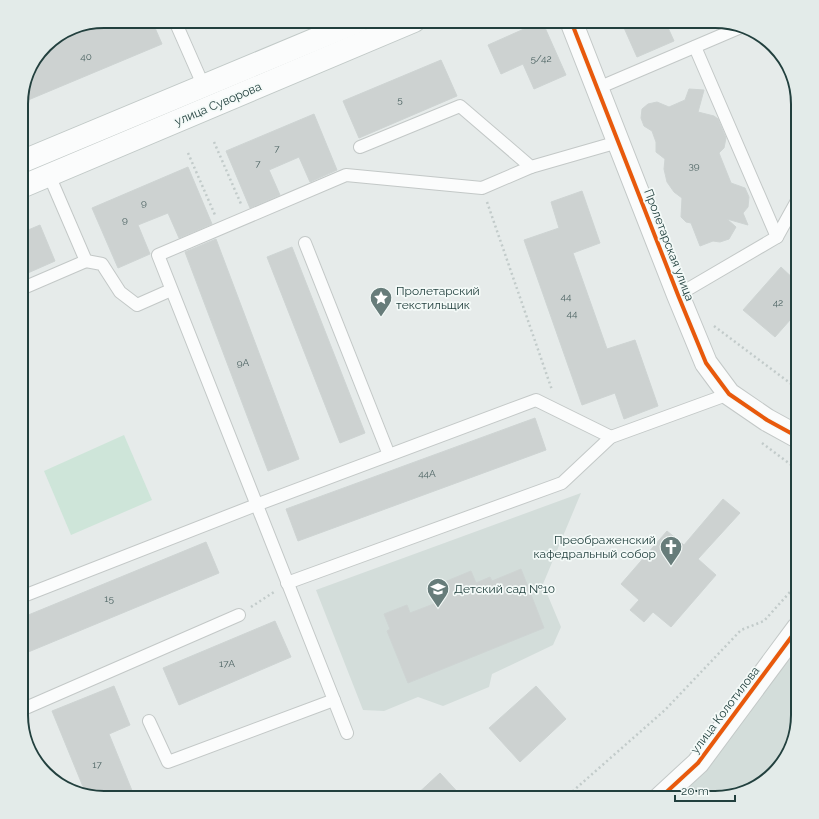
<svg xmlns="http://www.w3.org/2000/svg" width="819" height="819" viewBox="0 0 819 819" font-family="Raleway,sans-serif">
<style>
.built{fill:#d3ddda}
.green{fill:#cee5d9}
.building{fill:#cdd2d1;stroke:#ced4d3}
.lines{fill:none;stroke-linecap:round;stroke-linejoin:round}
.service-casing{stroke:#c3c8c7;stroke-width:14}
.minor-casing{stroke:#c3c8c7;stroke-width:24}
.secondary-casing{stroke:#c1c9c7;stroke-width:24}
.path{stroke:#c2cbca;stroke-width:2.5;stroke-dasharray:2 3;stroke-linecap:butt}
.service{stroke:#fbfcfc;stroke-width:12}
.minor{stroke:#fbfcfc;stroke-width:22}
.secondary{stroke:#fbfcfc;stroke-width:22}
.cycleway-casing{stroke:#f4faf8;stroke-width:6}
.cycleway{stroke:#e8590c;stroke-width:4}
.labels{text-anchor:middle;stroke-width:3.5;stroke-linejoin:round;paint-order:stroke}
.number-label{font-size:10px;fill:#4e6564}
.street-label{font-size:12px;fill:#22403e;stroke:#f4faf8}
.poi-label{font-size:12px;fill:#22403e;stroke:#f4faf8;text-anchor:start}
.rim{fill:none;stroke:#22403e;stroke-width:2}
</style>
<rect width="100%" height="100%" fill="#e6ebea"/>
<g class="built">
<polygon points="581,493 543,584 561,627 553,645 492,674 489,687 443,706 418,697 384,711 363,710 316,590"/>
<polygon points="798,634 798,715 792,747 770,777 746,792 715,798 664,798"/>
</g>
<polygon class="green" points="124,435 152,500 71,535 44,471"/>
<g class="building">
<polygon points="104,21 152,21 162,44 21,103 21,99 29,68 47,45"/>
<polygon points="542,21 566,75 534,89 523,64 501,74 488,45"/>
<polygon points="621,21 665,21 674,41 637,57"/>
<polygon points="441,60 457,96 359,138 343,101"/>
<polygon points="689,89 704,90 698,112 714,116 718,119 726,138 724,148 719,153 731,183 745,188 749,197 748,207 743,213 748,225 727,219 736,227 729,239 720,242 713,241 700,246 691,223 686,222 681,217 682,198 674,192 667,182 664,169 665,159 656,152 656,142 652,131 644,126 641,118 642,109 648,104 657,102 669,107 685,100"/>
<polygon points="314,114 337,170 310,182 299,157 269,170 280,195 250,208 226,151"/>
<polygon points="188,167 212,224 179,238 168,213 138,225 150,254 118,268 92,208"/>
<polygon points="582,191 600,243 573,253 607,349 635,340 658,406 624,419 615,393 582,405 524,240 559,228 551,202"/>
<polygon points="40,225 55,261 21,276 21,233"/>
<polygon points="216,239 299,459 268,471 185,252"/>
<polygon points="292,247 365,433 340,443 267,257"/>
<polygon points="781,267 798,283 798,311 775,337 743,310"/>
<polygon points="535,418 546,450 298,541 286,509"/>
<polygon points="723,499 740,513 698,559 716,575 671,627 653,612 644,622 630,610 639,600 621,584 667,531 684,545"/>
<polygon points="206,542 219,573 21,655 21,618"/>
<polygon points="521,569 544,628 408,683 387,631 390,629 384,614 407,605 410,613 439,602 433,589 443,585 442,583 471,571 476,583 490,577 492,581"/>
<polygon points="275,621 291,657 179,705 163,668"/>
<polygon points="114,686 130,725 109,734 135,798 104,798 86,794 52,711"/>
<polygon points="536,686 566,719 520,762 489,728"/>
<polygon points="440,773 463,798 413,798"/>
</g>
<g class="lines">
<g class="service-casing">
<g id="service">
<polyline points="175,21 204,87"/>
<polyline points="695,47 777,237"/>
<polyline points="598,88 741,27"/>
<polyline points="360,147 460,106 531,167 618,142"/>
<polyline points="305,243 389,455"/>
<polyline points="86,261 102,264 120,292 137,305 171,290"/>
<polyline points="21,289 86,261 49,175"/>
<polyline points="678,295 777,237 798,199"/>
<polyline points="287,583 562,483 611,437 729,394"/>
<polyline points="21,597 256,505 536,400 611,437"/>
<polyline points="21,710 239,615"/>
<polyline points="149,721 168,762 334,700"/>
<polyline points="347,733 158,255 346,175 482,188 531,167"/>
</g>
</g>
<g class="minor-casing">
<g id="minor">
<polyline points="571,21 678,295 706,363 729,394 767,420 798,437"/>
<polyline points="660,798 698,763 798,628"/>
</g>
</g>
<g class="secondary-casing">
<g id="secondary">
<polyline points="21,162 359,21"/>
<polyline points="21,187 414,21"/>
</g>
</g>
<g class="path">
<polyline points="214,142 241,204"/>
<polyline points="188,153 215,215"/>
<polyline points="487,202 552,390"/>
<polyline points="714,326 798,389"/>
<polyline points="762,443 798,470"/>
<polyline points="251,607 274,592"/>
<polyline points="565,798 665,710 741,630 764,621 798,583"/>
</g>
<use href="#service" class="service"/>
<use href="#minor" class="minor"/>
<use href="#secondary" class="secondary"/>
<g class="cycleway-casing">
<g id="cycleway">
<polyline points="571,21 678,295 706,363 729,394 767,420 798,437"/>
<polyline points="660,798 698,763 798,628"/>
</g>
</g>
<use href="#cycleway" class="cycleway"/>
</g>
<defs>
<g id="sight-pin" transform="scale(1.15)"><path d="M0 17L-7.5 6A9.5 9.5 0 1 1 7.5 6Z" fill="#677c7a" stroke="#f4faf8"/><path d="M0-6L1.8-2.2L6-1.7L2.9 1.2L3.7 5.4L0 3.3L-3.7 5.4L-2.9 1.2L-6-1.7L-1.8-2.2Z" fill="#fff"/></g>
<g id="church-pin" transform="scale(1.15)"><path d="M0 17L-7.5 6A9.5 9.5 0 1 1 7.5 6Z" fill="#677c7a" stroke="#f4faf8"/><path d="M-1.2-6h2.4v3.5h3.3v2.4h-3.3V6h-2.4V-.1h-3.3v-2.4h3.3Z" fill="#fff"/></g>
<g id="school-pin" transform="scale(1.15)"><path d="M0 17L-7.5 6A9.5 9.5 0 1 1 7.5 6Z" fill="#677c7a" stroke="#f4faf8"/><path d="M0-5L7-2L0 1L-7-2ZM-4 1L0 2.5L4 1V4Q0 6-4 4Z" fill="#fff"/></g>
</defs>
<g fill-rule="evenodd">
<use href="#sight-pin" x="381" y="298"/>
<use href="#church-pin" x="671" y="547"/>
<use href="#school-pin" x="438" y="589"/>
</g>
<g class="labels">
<g class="number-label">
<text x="86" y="60">40</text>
<text x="541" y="62">5/42</text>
<text x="400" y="103">5</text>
<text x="277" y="152">7</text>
<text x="258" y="167">7</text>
<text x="694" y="169">39</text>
<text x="144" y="206">9</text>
<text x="125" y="223">9</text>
<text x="566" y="300">44</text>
<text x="778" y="306">42</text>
<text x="572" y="317">44</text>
<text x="243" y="366">9А</text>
<text x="427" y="477">44А</text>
<text x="109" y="602">15</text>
<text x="227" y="667">17А</text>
<text x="97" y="768">17</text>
</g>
<g class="street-label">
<text transform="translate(218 104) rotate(-23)" y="4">улица Суворова</text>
<text transform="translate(669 245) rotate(69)" y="4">Пролетарская улица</text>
<text transform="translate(725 710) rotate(-53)" y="4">улица Колотилова</text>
</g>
<g class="poi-label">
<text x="396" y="295">Пролетарский<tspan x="396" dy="14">текстильщик</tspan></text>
<text x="656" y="544" text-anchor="end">Преображенский<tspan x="656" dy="14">кафедральный собор</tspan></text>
<text x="454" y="593">Детский сад №10</text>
</g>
</g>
<path d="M0 0H819V819H0ZM104 28H715A76 76 0 0 1 791 104V715A76 76 0 0 1 715 791H104A76 76 0 0 1 28 715V104A76 76 0 0 1 104 28Z" fill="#e3ebe9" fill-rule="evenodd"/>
<path class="rim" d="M104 28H715A76 76 0 0 1 791 104V715A76 76 0 0 1 715 791H104A76 76 0 0 1 28 715V104A76 76 0 0 1 104 28Z"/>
<path d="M675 795v6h60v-6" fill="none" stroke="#22403e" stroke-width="2"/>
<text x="681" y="795" font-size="12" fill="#22403e" stroke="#f4faf8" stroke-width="3" paint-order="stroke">20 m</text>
</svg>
